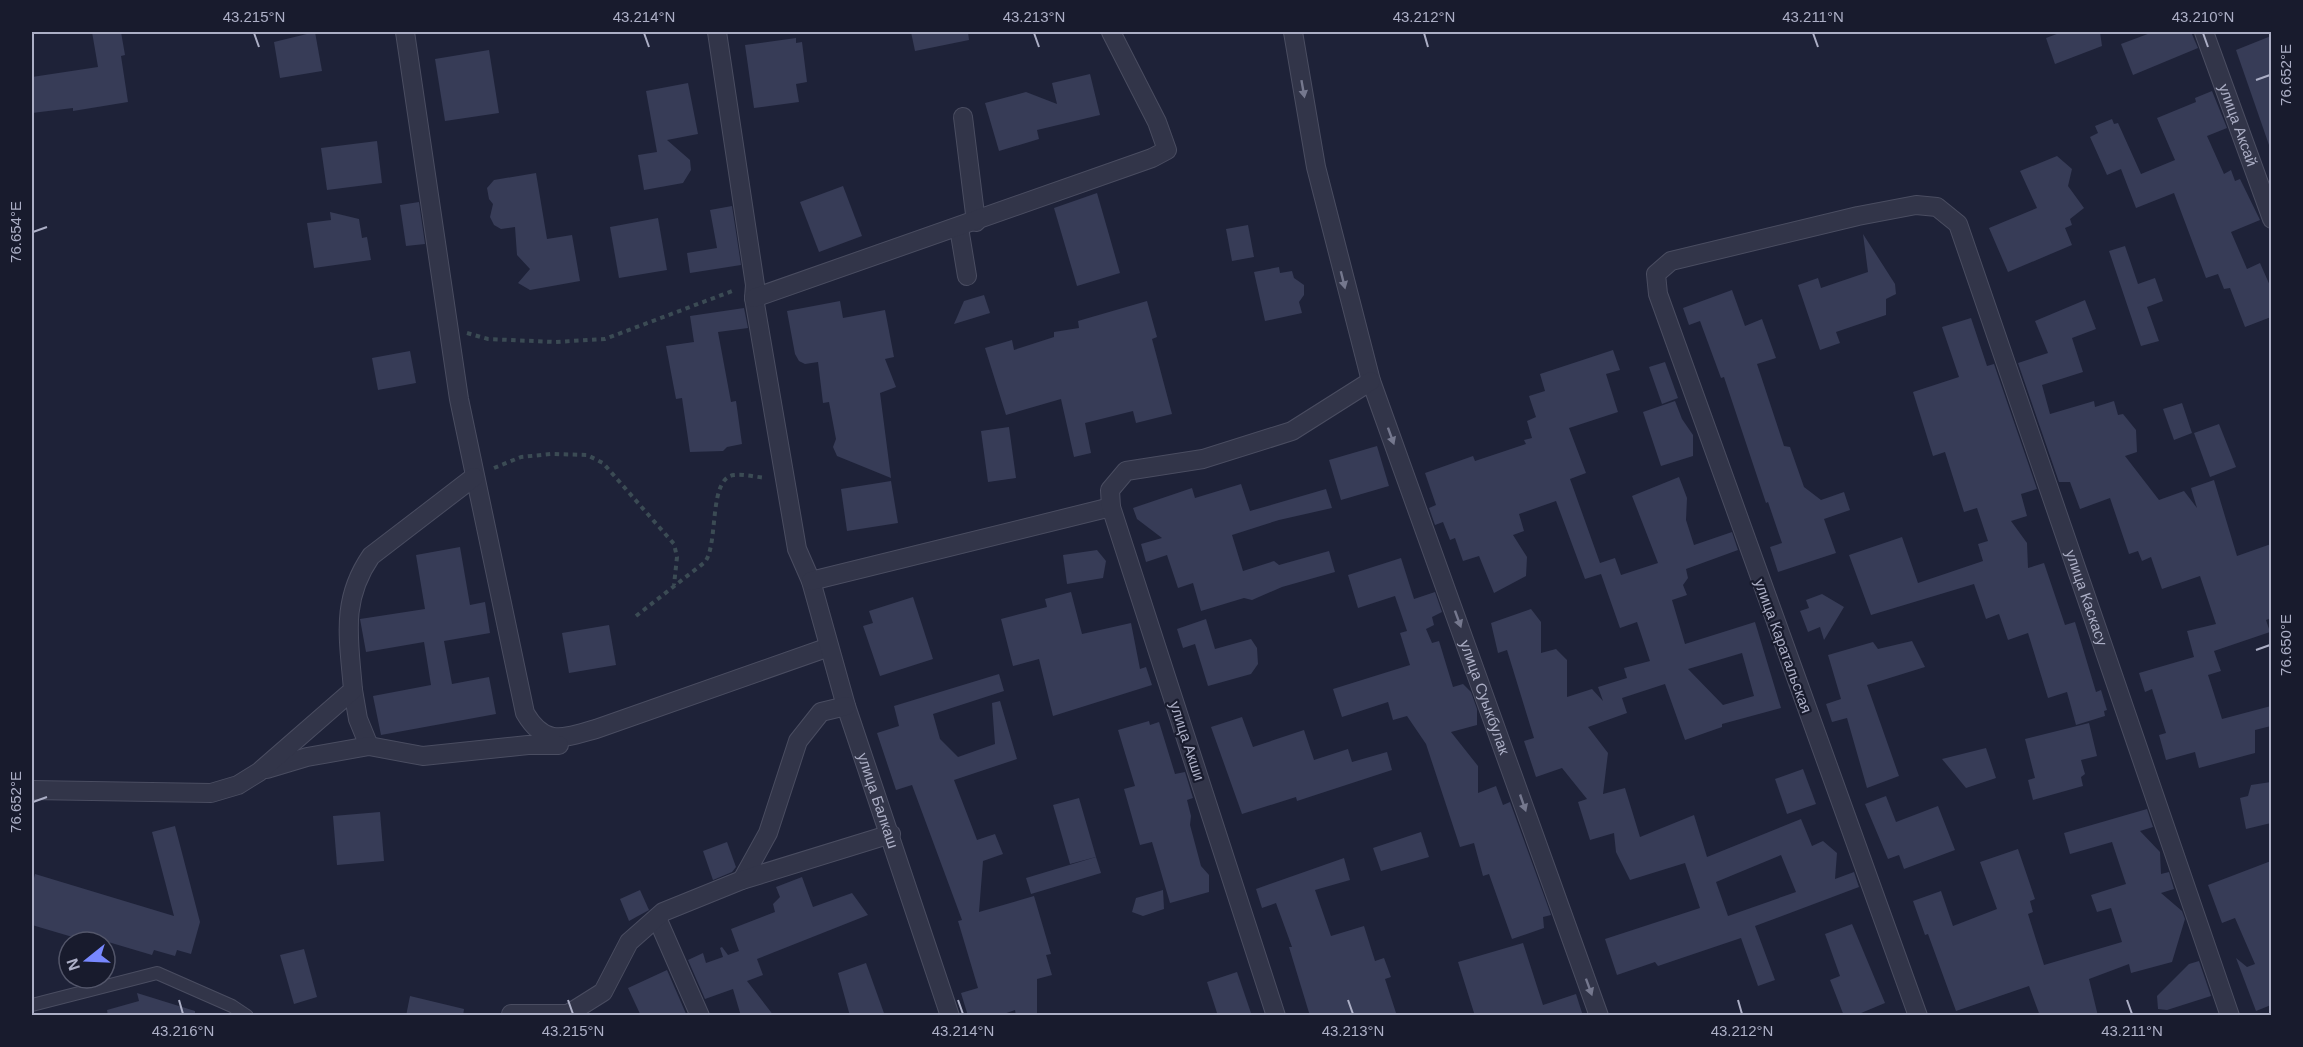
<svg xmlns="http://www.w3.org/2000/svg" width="2303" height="1047" viewBox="0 0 2303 1047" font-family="Helvetica,sans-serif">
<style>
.building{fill:#373c57;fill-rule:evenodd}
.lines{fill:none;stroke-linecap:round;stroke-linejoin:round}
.lane-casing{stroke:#4a4d61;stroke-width:14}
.street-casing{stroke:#4a4d61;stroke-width:20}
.path{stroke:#3b4b54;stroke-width:4;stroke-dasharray:4.5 4.5;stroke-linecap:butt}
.lane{stroke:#323549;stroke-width:12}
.street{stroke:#323549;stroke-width:18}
.oneway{fill:#75788e}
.ticks{fill:none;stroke:#acafc6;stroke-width:2}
.labels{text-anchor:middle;stroke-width:4.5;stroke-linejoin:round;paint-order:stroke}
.street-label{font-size:15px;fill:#acafc6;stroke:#181b2d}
.neatline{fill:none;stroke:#acafc6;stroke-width:2}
.ticks-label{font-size:15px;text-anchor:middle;fill:#acafc6}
</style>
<rect width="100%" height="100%" fill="#1e2238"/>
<g class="building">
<polygon points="92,32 121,32 125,55 121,56 128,102 73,111 73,108 32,113 32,77 98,67"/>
<polygon points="315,32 322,71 280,78 274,42"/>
<polygon points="911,32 968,32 969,40 915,51"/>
<polygon points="2062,32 2100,32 2102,46 2055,64 2046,38"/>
<polygon points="2153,32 2191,32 2198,48 2133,75 2121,44"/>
<polygon points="2271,36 2271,144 2269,145 2236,50"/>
<polygon points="796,38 796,43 802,42 807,82 796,84 799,102 754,108 745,45"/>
<polygon points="489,50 499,113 445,121 435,59"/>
<polygon points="1090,74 1100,115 1037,130 1039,139 999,151 985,103 1026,92 1057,104 1052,83"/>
<polygon points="688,83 698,134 667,140 690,160 691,170 683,183 644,190 638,155 657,152 646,91"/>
<polygon points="2212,91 2227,128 2207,136 2224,174 2231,170 2235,181 2240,179 2260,220 2231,232 2247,269 2260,263 2271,288 2271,317 2245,327 2230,288 2224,289 2218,274 2206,278 2174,193 2136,208 2121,169 2107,175 2090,137 2098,133 2095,126 2112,119 2114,124 2118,123 2141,174 2175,160 2157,118 2196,102 2195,98"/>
<polygon points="377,141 382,183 327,190 321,148"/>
<polygon points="2057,156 2072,169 2068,186 2084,208 2070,219 2072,225 2065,228 2072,245 2008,272 1989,228 2037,208 2020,171"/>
<polygon points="536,173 547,239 572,235 580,281 530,290 518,283 530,269 517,255 515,227 501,229 494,225 490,217 493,204 489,199 487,188 494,180"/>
<polygon points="843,186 862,236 819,252 800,202"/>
<polygon points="1097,193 1120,273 1077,286 1054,208"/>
<polygon points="419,202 425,244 406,246 400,205"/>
<polygon points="732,206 741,265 690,273 687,253 717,248 710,210"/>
<polygon points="330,212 359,219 362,238 367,237 371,260 314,268 307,223 331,220"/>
<polygon points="658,218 667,270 619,278 610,227"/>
<polygon points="1248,225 1254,257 1232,261 1226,229"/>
<polygon points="1863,234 1895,284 1896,294 1886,299 1886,315 1836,332 1840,343 1820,350 1798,285 1818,278 1821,288 1868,272"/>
<polygon points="2125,246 2138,284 2155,278 2163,301 2147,307 2159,341 2141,346 2109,251"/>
<polygon points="1279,267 1280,273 1292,271 1294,278 1304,285 1304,295 1299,302 1302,313 1265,321 1254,272"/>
<polygon points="1732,290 1745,326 1762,319 1776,358 1757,364 1784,446 1790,447 1804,487 1821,500 1844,492 1850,510 1824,519 1836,553 1778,572 1770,547 1782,543 1768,502 1766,503 1724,377 1721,378 1700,321 1689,325 1683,308"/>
<polygon points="984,295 990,313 954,324 964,301"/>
<polygon points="2085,300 2096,329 2072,338 2083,372 2042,385 2050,414 2094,401 2095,407 2114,401 2118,415 2123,414 2136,430 2137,452 2125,456 2159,500 2184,491 2197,508 2191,488 2214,480 2237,556 2271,544 2271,618 2266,620 2270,632 2214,651 2221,671 2208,675 2222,719 2271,706 2271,726 2255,730 2255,753 2199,768 2195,752 2166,760 2159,735 2166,733 2152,689 2145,692 2139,673 2194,657 2187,631 2216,624 2200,576 2162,589 2151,557 2142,561 2138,551 2129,554 2110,498 2080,509 2070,482 2059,482 2018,363 2048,353 2035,321"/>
<polygon points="840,301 843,318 885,310 894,357 885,359 896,387 880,393 891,478 837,456 833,447 836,439 829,402 823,403 818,362 805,364 799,361 795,354 787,311"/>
<polygon points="1147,301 1157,337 1152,339 1172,414 1136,423 1133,411 1085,423 1091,453 1074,457 1061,399 1006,415 985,348 1012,340 1014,350 1054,337 1054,332 1079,328 1078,321"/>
<polygon points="744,308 748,328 718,332 731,402 736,401 742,444 727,447 723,451 690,452 682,398 676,399 666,346 694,342 690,316"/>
<polygon points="1971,318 1987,366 1994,364 2037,489 2021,494 2027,516 2011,521 2027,543 2028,568 2044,563 2065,625 2075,622 2096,692 2101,690 2107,710 2104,711 2105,716 2076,725 2067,692 2048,698 2028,633 2008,640 1999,614 1986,619 1974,584 1871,615 1849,555 1902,537 1918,583 1983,561 1978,544 1988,541 1977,508 1964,512 1945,452 1933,456 1913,392 1959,377 1942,327"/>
<path d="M1613 350 1620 370 1606 374 1618 412 1569 428 1586 473 1570 479 1600 563 1615 558 1621 575 1658 563 1632 496 1679 477 1687 498 1686 520 1694 545 1732 532 1738 550 1686 569 1688 578 1683 585 1687 595 1672 600 1685 644 1755 622 1781 708 1722 724V727L1685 740 1665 684 1622 698 1627 713 1588 727 1608 753 1603 794 1625 788 1640 837 1694 815 1707 857 1801 819 1812 846 1823 841 1837 853 1835 879 1854 872 1859 887 1755 926 1775 980 1758 986 1741 938 1658 966 1655 962 1617 975 1605 939 1700 908 1685 863 1630 880 1616 852 1614 833 1590 840 1578 802 1587 799 1562 768 1536 777 1524 741 1534 738 1507 650 1498 653 1491 623 1531 609 1541 622V653L1556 649 1567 660V697L1592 689 1603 701 1598 687 1627 678 1624 668 1650 661 1637 622 1620 628 1601 574 1585 579 1556 501 1519 514 1524 531 1513 535 1527 557 1526 576 1494 593 1479 556 1463 561 1455 538 1450 540 1443 522 1435 525 1429 508 1436 505 1425 473 1473 456 1475 461 1526 444 1524 440 1532 438 1527 421 1536 417 1529 396 1545 391 1540 374ZM1742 653 1754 696 1723 705 1688 669ZM1781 855 1796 892 1728 916 1716 882Z"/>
<polygon points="410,351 416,383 378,390 372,358"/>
<polygon points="1665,362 1678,398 1662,404 1649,367"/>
<polygon points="1675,401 1682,419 1693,435 1693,456 1661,466 1643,412"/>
<polygon points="2182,403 2192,433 2174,440 2163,409"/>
<polygon points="2219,424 2236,467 2210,477 2194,433"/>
<polygon points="1009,427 1016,478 988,482 981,431"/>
<polygon points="1377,446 1389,486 1341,500 1329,460"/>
<polygon points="891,481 898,523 847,531 841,489"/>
<polygon points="1241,484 1250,511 1326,489 1332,508 1279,520 1232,535 1243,571 1274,561 1279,565 1329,551 1335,572 1282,587 1252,600 1244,598 1201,611 1193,583 1178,588 1167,555 1146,562 1141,544 1162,538 1137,519 1133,508 1192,488 1195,498"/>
<polygon points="460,547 470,605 485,602 490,633 444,641 452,684 489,677 496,714 381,735 373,696 431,685 424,642 366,652 360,619 425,609 416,555"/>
<polygon points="1097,550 1106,561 1103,578 1067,584 1063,555"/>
<polygon points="1401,558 1414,599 1435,592 1442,612 1432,617 1434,625 1426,629 1432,643 1439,641 1453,687 1463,684 1471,692 1477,709 1477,725 1451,732 1478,766 1478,793 1496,786 1503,805 1510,802 1551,915 1543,917 1544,928 1512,939 1489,874 1483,876 1474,843 1460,847 1426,744 1407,716 1393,720 1388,702 1342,717 1333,689 1410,665 1400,633 1407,631 1395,596 1358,608 1348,575"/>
<polygon points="1071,592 1082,634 1131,623 1140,669 1146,667 1152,685 1053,716 1039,659 1013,666 1001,619 1047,607 1045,599"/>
<polygon points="1822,594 1844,607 1824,640 1820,627 1808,632 1800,611 1809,608 1806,600"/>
<polygon points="913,597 933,659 880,676 863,626 873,623 869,611"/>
<polygon points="1206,619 1215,649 1251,639 1257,648 1258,664 1251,674 1208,686 1195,644 1183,648 1177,629"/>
<polygon points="609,625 616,665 569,673 562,633"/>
<polygon points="1912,641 1925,667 1867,685 1899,776 1867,788 1847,718 1832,722 1826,704 1841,699 1828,655 1873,642 1878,649"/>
<polygon points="999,674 1004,691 933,714 940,739 958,757 995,744 992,703 1000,701 1017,759 954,780 977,840 995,834 1003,854 983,861 979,912 1034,896 1051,954 1046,955 1052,975 1037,979 1037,1016 1016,1016 1015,1010 998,1016 968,1016 961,993 978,988 958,921 962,920 912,785 896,790 877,733 899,726 894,706"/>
<polygon points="1242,717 1253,747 1304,730 1314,760 1348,749 1352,762 1387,752 1392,770 1297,801 1296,797 1242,814 1211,727"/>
<polygon points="1149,721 1150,725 1159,722 1175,774 1185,772 1193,798 1187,800 1191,816 1190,825 1201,866 1209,875 1209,892 1170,903 1152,842 1140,845 1124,789 1135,786 1118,730"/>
<polygon points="2089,723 2097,756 2081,760 2085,774 2081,777 2083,786 2033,800 2028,780 2035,778 2025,739"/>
<polygon points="1986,748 1996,778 1966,788 1942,759"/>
<polygon points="1803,769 1816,804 1787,814 1775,779"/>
<polygon points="2271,782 2271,823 2246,829 2240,798 2248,796 2251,785"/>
<polygon points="1886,796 1896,822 1938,806 1955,850 1904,869 1899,855 1888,859 1865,804"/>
<polygon points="1079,798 1096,857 1070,864 1053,805"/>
<polygon points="2147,809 2153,827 2140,831 2160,852 2161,874 2169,872 2174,889 2161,893 2182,911 2185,919 2172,962 2131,973 2129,964 2089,979 2098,1016 2040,1016 2029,986 1956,1011 1928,934 1925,935 1913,901 1941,891 1953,926 1997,909 1980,862 2018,849 2035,899 2030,901 2033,912 2028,914 2044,965 2122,942 2111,908 2097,912 2091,895 2126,884 2112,842 2070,854 2064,833"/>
<polygon points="380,812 384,861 337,865 333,816"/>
<polygon points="175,826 200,922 191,954 177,950 175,956 154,950 152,955 88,936 86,941 32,925 32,886 35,874 174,916 152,832"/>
<polygon points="1421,832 1429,857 1381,871 1373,848"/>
<polygon points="727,842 736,867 732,872 713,880 703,851"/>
<polygon points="1096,857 1101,873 1031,894 1026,878"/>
<polygon points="1344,858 1350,880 1315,890 1331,936 1364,926 1375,961 1384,958 1391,977 1385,979 1397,1016 1310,1016 1289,947 1292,947 1276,903 1262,908 1256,889"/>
<polygon points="2271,861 2271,1005 2256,1011 2236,958 2247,967 2255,964 2235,918 2222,923 2208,885"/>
<polygon points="802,877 813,907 852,893 868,915 757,959 763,975 747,981 774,1016 741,1016 733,989 705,999 688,960 703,953 706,963 723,957 720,948 722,947 728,955 739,951 731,929 775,912 773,904 780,897 776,887"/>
<polygon points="640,890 649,910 629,921 620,899"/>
<polygon points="1163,890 1164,909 1143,916 1132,912 1136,898"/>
<polygon points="1852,924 1885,1003 1854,1016 1844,1016 1830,980 1840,976 1825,934"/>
<polygon points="1523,943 1543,1005 1576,994 1583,1016 1475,1016 1458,962"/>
<polygon points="304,949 317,997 294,1004 280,955"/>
<polygon points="2199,961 2211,996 2167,1010 2158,1009 2157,996 2189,964"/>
<polygon points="866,963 885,1016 850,1016 838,973"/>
<polygon points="667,970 687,1016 641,1016 628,988"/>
<polygon points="1237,972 1252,1016 1218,1016 1207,982"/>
<polygon points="137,993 195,1011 195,1016 108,1016 107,1010 139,1001"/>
<polygon points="410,996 464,1009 463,1016 406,1016"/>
</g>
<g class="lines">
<g class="lane-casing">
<polyline id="lane" points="32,1005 157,973 232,1006 247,1016"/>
</g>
<g class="street-casing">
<g id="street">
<path d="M405 32 459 399 525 713C545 747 563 738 596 729L829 647"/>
<path id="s1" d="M717 32 755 285 754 298 797 549 811 581 846 706 950 1016"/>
<path id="s2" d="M1293 32 1316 167 1371 381 1599 1016"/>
<path id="s3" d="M2204 32 2272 219"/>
<polyline points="963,117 976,222"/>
<polyline points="959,228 967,276"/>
<polyline points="754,298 1152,158 1167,150 1157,122 1111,32"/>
<polyline points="811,581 1111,507"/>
<polyline points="353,690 358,719 369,746"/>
<polyline points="267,769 307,757 369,746 423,756 528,745 559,745"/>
<path d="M32 790 211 793 238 785 259 772 353 690C349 639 340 601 371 556L474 477"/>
<polyline points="742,880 768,833 798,741 821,712 846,706"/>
<polyline points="657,918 700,1016"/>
<polyline points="511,1014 568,1014 603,992 629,942 663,912 742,880 891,834"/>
<polyline points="1276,1016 1111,507 1110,490 1126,471 1203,459 1292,431 1371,381"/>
<path id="s4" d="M1918 1016 1658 294 1656 274 1671 261 1858 216 1916 205 1937 207 1958 224 2230 1016"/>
</g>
</g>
<g class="path">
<polyline points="467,333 488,339 555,342 605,339 735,290"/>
<polyline points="494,468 521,457 551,454 587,455 603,463 674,544 677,557 674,585"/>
<path d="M636 616 705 562C719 543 708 478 734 475 744 474 756 477 766 478"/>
</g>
<use href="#lane" class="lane"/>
<use href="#street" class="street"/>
</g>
<defs><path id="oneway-solid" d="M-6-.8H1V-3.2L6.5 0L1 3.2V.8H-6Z" transform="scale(1.5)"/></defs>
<g class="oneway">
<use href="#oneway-solid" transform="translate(1303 89) rotate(80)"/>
<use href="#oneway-solid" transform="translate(1343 280) rotate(76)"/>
<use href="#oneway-solid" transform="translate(1391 436) rotate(70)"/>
<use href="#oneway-solid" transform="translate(1458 619) rotate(70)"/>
<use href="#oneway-solid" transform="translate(1523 803) rotate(71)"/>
<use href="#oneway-solid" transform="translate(1589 987) rotate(70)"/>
</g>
<path class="ticks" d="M254 33 259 47M644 33 649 47M1034 33 1039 47M1424 33 1428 47M1813 33 1818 47M2203 33 2208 47M2256 80 2270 75M33 232 47 227M2256 650 2270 645M33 802 47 797M179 1000 183 1014M568 1000 573 1014M958 1000 963 1014M1348 1000 1353 1014M1738 1000 1742 1014M2127 1000 2132 1014"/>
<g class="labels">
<g class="street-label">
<text dy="5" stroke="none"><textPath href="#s3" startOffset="99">улица Аксай</textPath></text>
<text dy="5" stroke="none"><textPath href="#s4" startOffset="1502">улица Каскасу</textPath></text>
<text transform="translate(1783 646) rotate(70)" y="5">улица Каратальская</text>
<text dy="5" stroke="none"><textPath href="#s2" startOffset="694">улица Суыкбулак</textPath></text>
<text transform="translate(1187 741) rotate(72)" y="5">улица Акши</text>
<text dy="5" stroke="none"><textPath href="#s1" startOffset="788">улица Балкаш</textPath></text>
</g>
</g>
<rect width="2303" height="1047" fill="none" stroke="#181b2d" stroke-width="66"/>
<g transform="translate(87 960) rotate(252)"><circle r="28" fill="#181b2d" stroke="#53566a" stroke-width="1.5"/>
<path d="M0-4.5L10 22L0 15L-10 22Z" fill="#7888ff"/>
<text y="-9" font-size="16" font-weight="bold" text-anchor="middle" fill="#acafc6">N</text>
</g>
<rect x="33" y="33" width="2237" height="981" class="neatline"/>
<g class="ticks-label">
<text x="254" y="22">43.215°N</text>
<text x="644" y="22">43.214°N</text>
<text x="1034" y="22">43.213°N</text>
<text x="1424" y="22">43.212°N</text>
<text x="1813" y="22">43.211°N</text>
<text x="2203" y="22">43.210°N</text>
<text transform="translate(2286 75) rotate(-90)" y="5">76.652°E</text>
<text transform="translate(16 232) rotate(-90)" y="5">76.654°E</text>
<text transform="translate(2286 645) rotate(-90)" y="5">76.650°E</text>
<text transform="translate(16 802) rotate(-90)" y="5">76.652°E</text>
<text x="183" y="1036">43.216°N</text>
<text x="573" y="1036">43.215°N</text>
<text x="963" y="1036">43.214°N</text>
<text x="1353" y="1036">43.213°N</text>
<text x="1742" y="1036">43.212°N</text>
<text x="2132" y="1036">43.211°N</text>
</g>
</svg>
